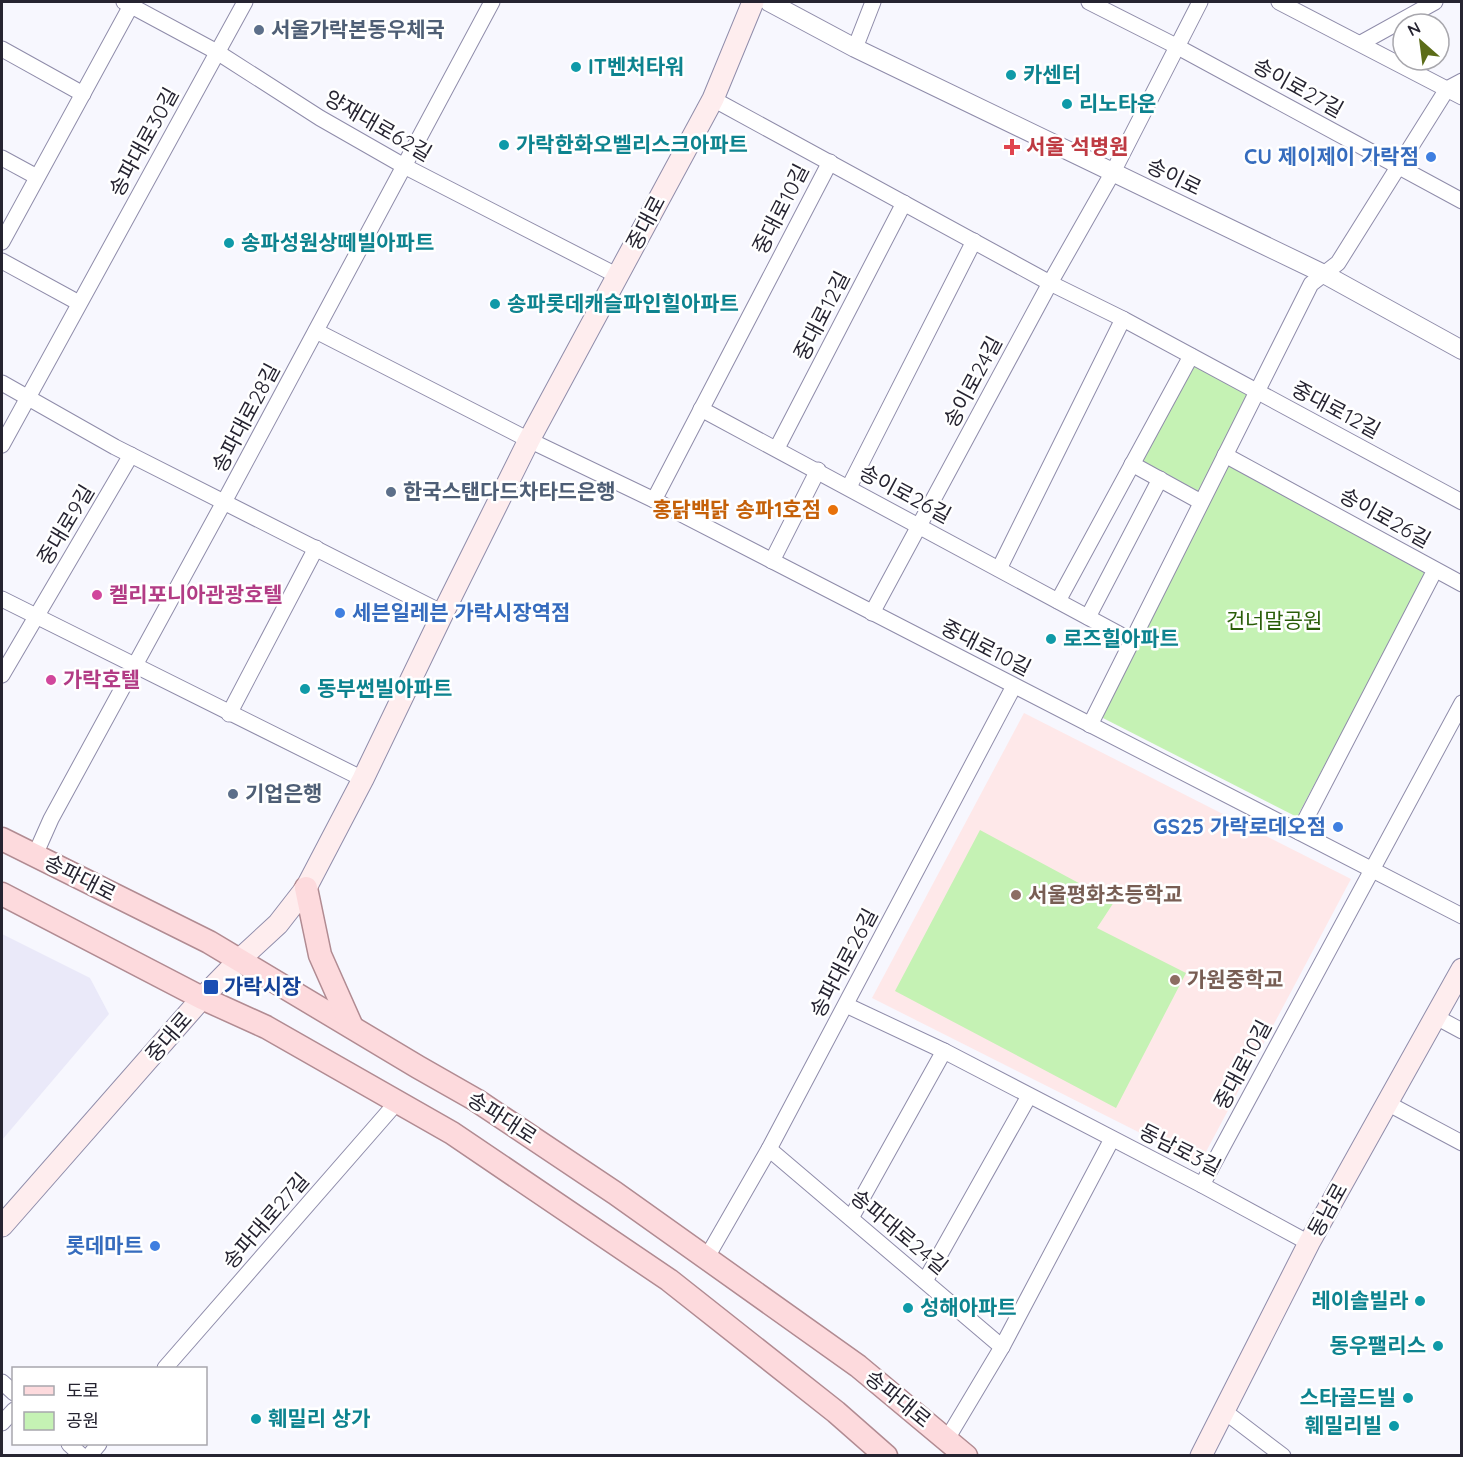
<svg xmlns="http://www.w3.org/2000/svg" width="1463" height="1457" viewBox="0 0 1463 1457" font-family="Quicksand,'Noto Sans KR',sans-serif">
<style>
.built{fill:#eae9f9}
.education{fill:#fee8e9}
.green{fill:#c5f2b4}
.lines{fill:none;stroke-linecap:round;stroke-linejoin:round}
.minor-casing{stroke:#8f8caa;stroke-width:17}
.tertiary-casing{stroke:#8f8caa;stroke-width:20}
.secondary-casing{stroke:#8f8caa;stroke-width:23}
.primary-casing{stroke:#b18b92;stroke-width:25}
.minor{stroke:#fff;stroke-width:15}
.tertiary{stroke:#fff;stroke-width:18}
.secondary{stroke:#feedee;stroke-width:21}
.primary{stroke:#fddadd;stroke-width:22}
.service-dot{fill:#5c6f8a;stroke:#fff;stroke-width:2}
.culture-dot{fill:#0f9aa8;stroke:#fff;stroke-width:2}
.health-dot{fill:#e0444e;stroke:#fff;stroke-width:2}
.shop-dot{fill:#3f7fe0;stroke:#fff;stroke-width:2}
.food-dot{fill:#e8710a;stroke:#fff;stroke-width:2}
.hotel-dot{fill:#d1479c;stroke:#fff;stroke-width:2}
.education-dot{fill:#8d6e63;stroke:#fff;stroke-width:2}
.transit-dot{fill:#1a4fb4;stroke:#fff;stroke-width:2}
.labels{text-anchor:middle;stroke-width:5;stroke-linejoin:round;paint-order:stroke}
.service-label{font-size:21px;font-weight:bold;fill:#4e5e75;stroke:#fff;text-anchor:start}
.culture-label{font-size:21px;font-weight:bold;fill:#0d838f;stroke:#fff;text-anchor:start}
.street-label{font-size:21px;fill:#262431;stroke:#fff}
.health-label{font-size:21px;font-weight:bold;fill:#be3a42;stroke:#fff;text-anchor:start}
.shop-label{font-size:21px;font-weight:bold;fill:#366cbe;stroke:#fff;text-anchor:end}
.food-label{font-size:21px;font-weight:bold;fill:#c56008;stroke:#fff;text-anchor:end}
.hotel-label{font-size:21px;font-weight:bold;fill:#b23c85;stroke:#fff;text-anchor:start}
.park-label{font-size:21px;fill:#2a5e09;stroke:#fff}
.education-label{font-size:21px;font-weight:bold;fill:#785e54;stroke:#fff;text-anchor:start}
.transit-label{font-size:21px;font-weight:bold;fill:#164399;stroke:#fff;text-anchor:start}
</style>
<rect width="100%" height="100%" fill="#f7f7fe"/>
<polygon class="built" points="2,934 90,978 109,1014 2,1140"/>
<polygon class="education" points="1024,713 1351,879 1200,1163 872,998"/>
<g class="green">
<polygon points="1193,360 1250,393 1197,493 1139,462"/>
<polygon points="1227,461 1427,573 1297,817 1101,717"/>
<polygon points="980,830 1114,902 1097,928 1186,973 1116,1108 895,991"/>
</g>
<g class="lines">
<g class="minor-casing">
<g id="minor">
<polyline points="124,2 217,52 320,118 404,166 618,276"/>
<polyline points="1089,2 1176,46 1462,201"/>
<polyline points="1279,2 1462,97"/>
<polyline points="1361,43 1435,2"/>
<polyline points="855,48 873,2"/>
<polyline points="2,49 83,94"/>
<polyline points="713,99 1050,283 1123,319 1462,502"/>
<polyline points="2,158 37,177"/>
<polyline points="2,242 133,2"/>
<polyline points="2,261 79,303"/>
<polyline points="316,331 529,440 654,500 1462,916"/>
<polyline points="2,383 115,447 443,613"/>
<polyline points="701,409 1132,641"/>
<polyline points="2,445 245,2"/>
<polyline points="777,448 904,203"/>
<polyline points="1225,455 1462,584"/>
<polyline points="1132,464 1201,502"/>
<polyline points="849,487 974,241"/>
<polyline points="654,500 830,162"/>
<polyline points="772,561 818,470"/>
<polyline points="999,569 1123,319"/>
<polyline points="2,599 363,779"/>
<polyline points="1058,601 1191,356"/>
<polyline points="872,613 1050,283 1113,172 1200,2"/>
<polyline points="1088,617 1160,479"/>
<polyline points="2,675 131,455"/>
<polyline points="229,714 316,548"/>
<polyline points="1090,725 1311,284 1338,263 1447,89 1462,81"/>
<polyline points="1299,832 1435,570"/>
<polyline points="35,855 51,819 224,502 492,2"/>
<polyline points="846,1005 944,1051 1202,1185 1309,1243"/>
<polyline points="1436,1017 1462,1031"/>
<polyline points="1387,1103 1462,1143"/>
<polyline points="769,1149 1002,1347"/>
<polyline points="1202,1185 1462,703"/>
<polyline points="851,1218 944,1051"/>
<polyline points="707,1257 769,1149 1014,686"/>
<polyline points="925,1281 1029,1096"/>
<polyline points="165,1368 398,1101"/>
<polyline points="2,1382 14,1393"/>
<polyline points="1224,1411 1283,1456"/>
<polyline points="2,1423 14,1410"/>
<polyline points="947,1439 1002,1347 1112,1139"/>
<polyline points="69,1444 82,1456"/>
<polyline points="89,1456 99,1444"/>
</g>
</g>
<g class="tertiary-casing">
<polyline id="tertiary" points="769,2 855,48 1324,274 1462,350"/>
</g>
<g class="secondary-casing">
<g id="secondary">
<polyline points="2,1226 202,998 239,960 278,924 306,888 363,779 443,613 529,440 713,99 753,2"/>
<polyline points="1201,1456 1309,1243 1462,969"/>
</g>
</g>
<g class="primary-casing">
<g id="primary">
<polyline points="2,839 209,942 418,1067 476,1100 615,1193 858,1366 966,1456"/>
<polyline points="306,888 320,955 352,1027"/>
<polyline points="2,894 202,998 266,1027 452,1133 669,1280 836,1412 886,1456"/>
</g>
</g>
<use href="#minor" class="minor"/>
<use href="#tertiary" class="tertiary"/>
<use href="#secondary" class="secondary"/>
<use href="#primary" class="primary"/>
</g>
<g class="service-dot">
<circle cx="259" cy="30" r="6"/>
<circle cx="391" cy="492" r="6"/>
<circle cx="233" cy="794" r="6"/>
</g>
<g class="culture-dot">
<circle cx="576" cy="67" r="6"/>
<circle cx="1011" cy="75" r="6"/>
<circle cx="1067" cy="104" r="6"/>
<circle cx="504" cy="145" r="6"/>
<circle cx="229" cy="243" r="6"/>
<circle cx="495" cy="304" r="6"/>
<circle cx="1051" cy="639" r="6"/>
<circle cx="305" cy="689" r="6"/>
<circle cx="1420" cy="1301" r="6"/>
<circle cx="908" cy="1308" r="6"/>
<circle cx="1438" cy="1346" r="6"/>
<circle cx="1408" cy="1398" r="6"/>
<circle cx="256" cy="1419" r="6"/>
<circle cx="1394" cy="1426" r="6"/>
</g>
<path class="health-dot" d="M1009 138h6v6h6v6h-6v6h-6v-6h-6v-6h6z"/>
<g class="shop-dot">
<circle cx="1431" cy="157" r="6"/>
<circle cx="340" cy="613" r="6"/>
<circle cx="1338" cy="827" r="6"/>
<circle cx="155" cy="1246" r="6"/>
</g>
<circle class="food-dot" cx="833" cy="510" r="6"/>
<g class="hotel-dot">
<circle cx="97" cy="595" r="6"/>
<circle cx="51" cy="680" r="6"/>
</g>
<g class="education-dot">
<circle cx="1016" cy="895" r="6"/>
<circle cx="1175" cy="980" r="6"/>
</g>
<rect class="transit-dot" x="203" y="979" width="16" height="16" rx="3"/>
<g class="labels">
<g class="service-label">
<text x="271" y="37">서울가락본동우체국</text>
<text x="403" y="499">한국스탠다드차타드은행</text>
<text x="245" y="801">기업은행</text>
</g>
<g class="culture-label">
<text x="588" y="74">IT벤처타워</text>
<text x="1023" y="82">카센터</text>
<text x="1079" y="111">리노타운</text>
<text x="516" y="152">가락한화오벨리스크아파트</text>
<text x="241" y="250">송파성원상떼빌아파트</text>
<text x="507" y="311">송파롯데캐슬파인힐아파트</text>
<text x="1063" y="646">로즈힐아파트</text>
<text x="317" y="696">동부썬빌아파트</text>
<text x="1408" y="1308" text-anchor="end">레이솔빌라</text>
<text x="920" y="1315">성해아파트</text>
<text x="1426" y="1353" text-anchor="end">동우팰리스</text>
<text x="1396" y="1405" text-anchor="end">스타골드빌</text>
<text x="268" y="1426">훼밀리 상가</text>
<text x="1382" y="1433" text-anchor="end">훼밀리빌</text>
</g>
<g class="street-label">
<text transform="translate(1298 88) rotate(29)" y="7">송이로27길</text>
<text transform="translate(378 126) rotate(30)" y="7">양재대로62길</text>
<text transform="translate(144 142) rotate(-61)" y="7">송파대로30길</text>
<text transform="translate(1174 177) rotate(26)" y="7">송이로</text>
<text transform="translate(781 209) rotate(-63)" y="7">중대로10길</text>
<text transform="translate(646 223) rotate(-62)" y="7">중대로</text>
<text transform="translate(822 316) rotate(-63)" y="7">중대로12길</text>
<text transform="translate(973 382) rotate(-62)" y="7">송이로24길</text>
<text transform="translate(1336 410) rotate(28)" y="7">중대로12길</text>
<text transform="translate(246 418) rotate(-62)" y="7">송파대로28길</text>
<text transform="translate(905 494) rotate(28)" y="7">송이로26길</text>
<text transform="translate(1385 518) rotate(29)" y="7">송이로26길</text>
<text transform="translate(66 525) rotate(-59)" y="7">중대로9길</text>
<text transform="translate(986 648) rotate(27)" y="7">중대로10길</text>
<text transform="translate(80 878) rotate(27)" y="7">송파대로</text>
<text transform="translate(844 963) rotate(-62)" y="7">송파대로26길</text>
<text transform="translate(169 1037) rotate(-49)" y="7">중대로</text>
<text transform="translate(1243 1065) rotate(-62)" y="7">중대로10길</text>
<text transform="translate(502 1118) rotate(33)" y="7">송파대로</text>
<text transform="translate(1180 1150) rotate(27)" y="7">동남로3길</text>
<text transform="translate(1328 1210) rotate(-61)" y="7">동남로</text>
<text transform="translate(266 1221) rotate(-49)" y="7">송파대로27길</text>
<text transform="translate(899 1232) rotate(40)" y="7">송파대로24길</text>
<text transform="translate(898 1399) rotate(39)" y="7">송파대로</text>
</g>
<g class="health-label">
<text x="1026" y="154">서울 석병원</text>
</g>
<g class="shop-label">
<text x="1419" y="164">CU 제이제이 가락점</text>
<text x="352" y="620" text-anchor="start">세븐일레븐 가락시장역점</text>
<text x="1326" y="834">GS25 가락로데오점</text>
<text x="143" y="1253">롯데마트</text>
</g>
<g class="food-label">
<text x="821" y="517">홍닭백닭 송파1호점</text>
</g>
<g class="hotel-label">
<text x="109" y="602">켈리포니아관광호텔</text>
<text x="63" y="687">가락호텔</text>
</g>
<g class="park-label">
<text x="1274" y="628">건너말공원</text>
</g>
<g class="education-label">
<text x="1028" y="902">서울평화초등학교</text>
<text x="1187" y="987">가원중학교</text>
</g>
<g class="transit-label">
<text x="224" y="994">가락시장</text>
</g>
</g>
<rect width="1463" height="1457" fill="none" stroke="#262431" stroke-width="6"/>
<rect x="12" y="1367" width="195" height="78" fill="#ffffff" stroke="#a8a7ad" stroke-width="1.5"/>
<rect x="24" y="1386" width="30" height="9" fill="#fddadd" stroke="#a8a7ad" stroke-width="1.5"/>
<text x="66" y="1397" font-size="18" fill="#262431">도로</text>
<rect x="24" y="1412" width="30" height="18" fill="#c5f2b4" stroke="#a8a7ad" stroke-width="1.5"/>
<text x="66" y="1427" font-size="18" fill="#262431">공원</text>
<g transform="translate(1421 42) rotate(332)"><circle r="28" fill="#ffffff" stroke="#a8a7ad" stroke-width="1.5"/>
<path d="M0-4.5L10 22L0 15L-10 22Z" fill="#5b6c18"/>
<text y="-9" font-size="16" font-weight="bold" text-anchor="middle" fill="#262431">N</text>
</g>
</svg>
